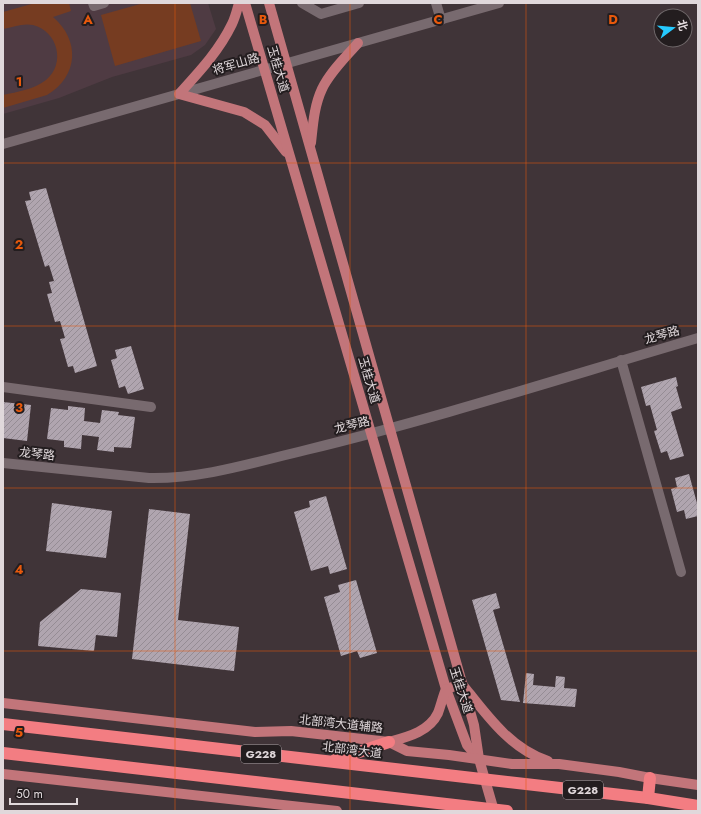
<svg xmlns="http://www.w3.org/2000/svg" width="701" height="814" viewBox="0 0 701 814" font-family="Jost,'Noto Sans SC',sans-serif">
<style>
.built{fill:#4f3b43}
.garden{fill:#763c21}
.building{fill:url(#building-hatch)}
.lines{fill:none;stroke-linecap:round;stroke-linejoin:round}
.minor{stroke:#786a6f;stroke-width:10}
.major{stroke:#c2757a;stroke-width:10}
.highway{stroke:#f37d82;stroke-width:12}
.grid{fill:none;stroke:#e8590c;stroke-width:1;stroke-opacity:0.55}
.labels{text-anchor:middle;stroke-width:4;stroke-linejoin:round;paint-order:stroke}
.shield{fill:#231d1f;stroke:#a7a0a3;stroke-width:1}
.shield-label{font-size:11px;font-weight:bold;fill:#e0d8db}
.street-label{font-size:12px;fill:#e0d8db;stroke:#231d1f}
.grid-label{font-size:13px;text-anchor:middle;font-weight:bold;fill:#e8590c;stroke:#231d1f;stroke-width:4;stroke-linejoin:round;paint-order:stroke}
</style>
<defs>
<pattern id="building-hatch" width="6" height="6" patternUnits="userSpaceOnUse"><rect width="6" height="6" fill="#b0a5af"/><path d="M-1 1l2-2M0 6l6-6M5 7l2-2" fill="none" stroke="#958c94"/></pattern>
</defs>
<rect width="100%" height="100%" fill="#403438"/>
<polygon class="built" points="3,3 208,3 216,29 205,45 191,55 112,77 59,98 3,114"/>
<g class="garden">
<path d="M35 3H69L71 11 53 17C80 40 79 76 47 95L3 108V95C17 92 35 89 46 80 66 64 58 31 33 25 23 23 13 27 3 29V12Z"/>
<polygon points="144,3 190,3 201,41 115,66 101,15"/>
</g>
<g class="building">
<polygon points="46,188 97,366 75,373 73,366 68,367 60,339 65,338 60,321 55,322 47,294 52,293 49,282 54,281 49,265 45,267 25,201 31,200 29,192"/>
<polygon points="131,346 144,389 128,394 125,386 119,388 111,360 117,358 115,350"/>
<polygon points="676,377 678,386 676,387 682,408 671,412 684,456 670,460 667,451 661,453 654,431 657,430 650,405 646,406 641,387"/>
<polygon points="3,402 31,405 27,441 3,438"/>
<polygon points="68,406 85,408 84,421 100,423 102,410 119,412 118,415 135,417 131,448 114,447 114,452 97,450 99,437 82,435 81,449 64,447 64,441 47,439 51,408 68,410"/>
<polygon points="689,474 698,507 698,516 686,519 684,510 677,512 671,489 677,487 675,478"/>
<polygon points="326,496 347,569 330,574 328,566 311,571 294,512 310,507 309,501"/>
<polygon points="52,503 112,511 106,558 46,551"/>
<polygon points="149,509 190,514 178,620 239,627 234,671 132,659"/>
<polygon points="356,580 377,653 360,658 357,651 341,656 324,597 340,592 338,585"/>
<polygon points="81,589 121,593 117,637 96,635 94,651 38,646 40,622"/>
<polygon points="496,593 500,608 493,610 520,702 501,700 472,600"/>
<polygon points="526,673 534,674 533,685 555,687 556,676 565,677 564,688 577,689 575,707 523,703"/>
</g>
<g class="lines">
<g class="minor">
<polyline points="93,3 94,6 104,3"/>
<polyline points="302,3 321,14 359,3"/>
<polyline points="436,3 441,20"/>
<polyline points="3,144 499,3"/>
<polyline points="621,360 681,572"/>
<polyline points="3,387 151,407"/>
<path d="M3 463 149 478C203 479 255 462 306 450 438 418 568 376 698 338"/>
</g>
<g class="major">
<path d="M239 3C237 10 235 18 232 24 219 51 199 72 179 94L244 112 265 125 286 152"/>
<polyline points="245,3 446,689 467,745 479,759"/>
<polyline points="269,3 474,725 479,759 494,811"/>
<path d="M311 143C313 125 314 106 322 89 330 72 346 57 358 43"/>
<path d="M446 689 462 684C486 714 510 749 548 761"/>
<polyline points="3,703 255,732 291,731 389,742 407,751 449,755 512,764 559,764 619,772 650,778 698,785"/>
<path d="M389 742C407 737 429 732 438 713 441 705 443 696 446 689"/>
<polyline points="3,774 337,811"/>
</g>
<g class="highway">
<polyline points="3,724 648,798 698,806"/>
<polyline points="3,753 507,811"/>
<polyline points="335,760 389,742"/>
<polyline points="648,798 650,778"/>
</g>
</g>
<path class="grid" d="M175 3V811M350 3V811M526 3V811M3 163H698M3 326H698M3 488H698M3 651H698"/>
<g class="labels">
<g class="shield">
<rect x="241" y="745" width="40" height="18" rx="3"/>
<rect x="563" y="781" width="40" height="18" rx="3"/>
</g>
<g class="shield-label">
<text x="261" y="758">G228</text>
<text x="583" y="794">G228</text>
</g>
<g class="street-label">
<text transform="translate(236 64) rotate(-16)" y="4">将军山路</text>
<text transform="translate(278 69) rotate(74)" y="4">玉桂大道</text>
<text transform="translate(662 335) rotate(-16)" y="4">龙琴路</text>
<text transform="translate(369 380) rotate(74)" y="4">玉桂大道</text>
<text transform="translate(352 425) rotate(-14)" y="4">龙琴路</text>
<text transform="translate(37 454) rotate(6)" y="4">龙琴路</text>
<text transform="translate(461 690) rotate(72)" y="4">玉桂大道</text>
<text transform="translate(341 724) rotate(6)" y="4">北部湾大道辅路</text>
<text transform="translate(352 750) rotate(7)" y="4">北部湾大道</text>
</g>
</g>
<g class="grid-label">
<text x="88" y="24">A</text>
<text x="263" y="24">B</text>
<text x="438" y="24">C</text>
<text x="613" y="24">D</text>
<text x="19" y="86">1</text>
<text x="19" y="249">2</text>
<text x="19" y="412">3</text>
<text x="19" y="574">4</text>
<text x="19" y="737">5</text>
</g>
<rect width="701" height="814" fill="none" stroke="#e0d8db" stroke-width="8"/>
<g transform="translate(673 28) rotate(74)"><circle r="19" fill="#231d1f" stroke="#6f686a"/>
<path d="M0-3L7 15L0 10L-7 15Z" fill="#26c9fe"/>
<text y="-6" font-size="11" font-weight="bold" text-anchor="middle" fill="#e0d8db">北</text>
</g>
<path d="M10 798v6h67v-6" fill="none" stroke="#e0d8db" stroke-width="2"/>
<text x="16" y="798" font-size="12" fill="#e0d8db" stroke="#231d1f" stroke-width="3" paint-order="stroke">50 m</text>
</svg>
